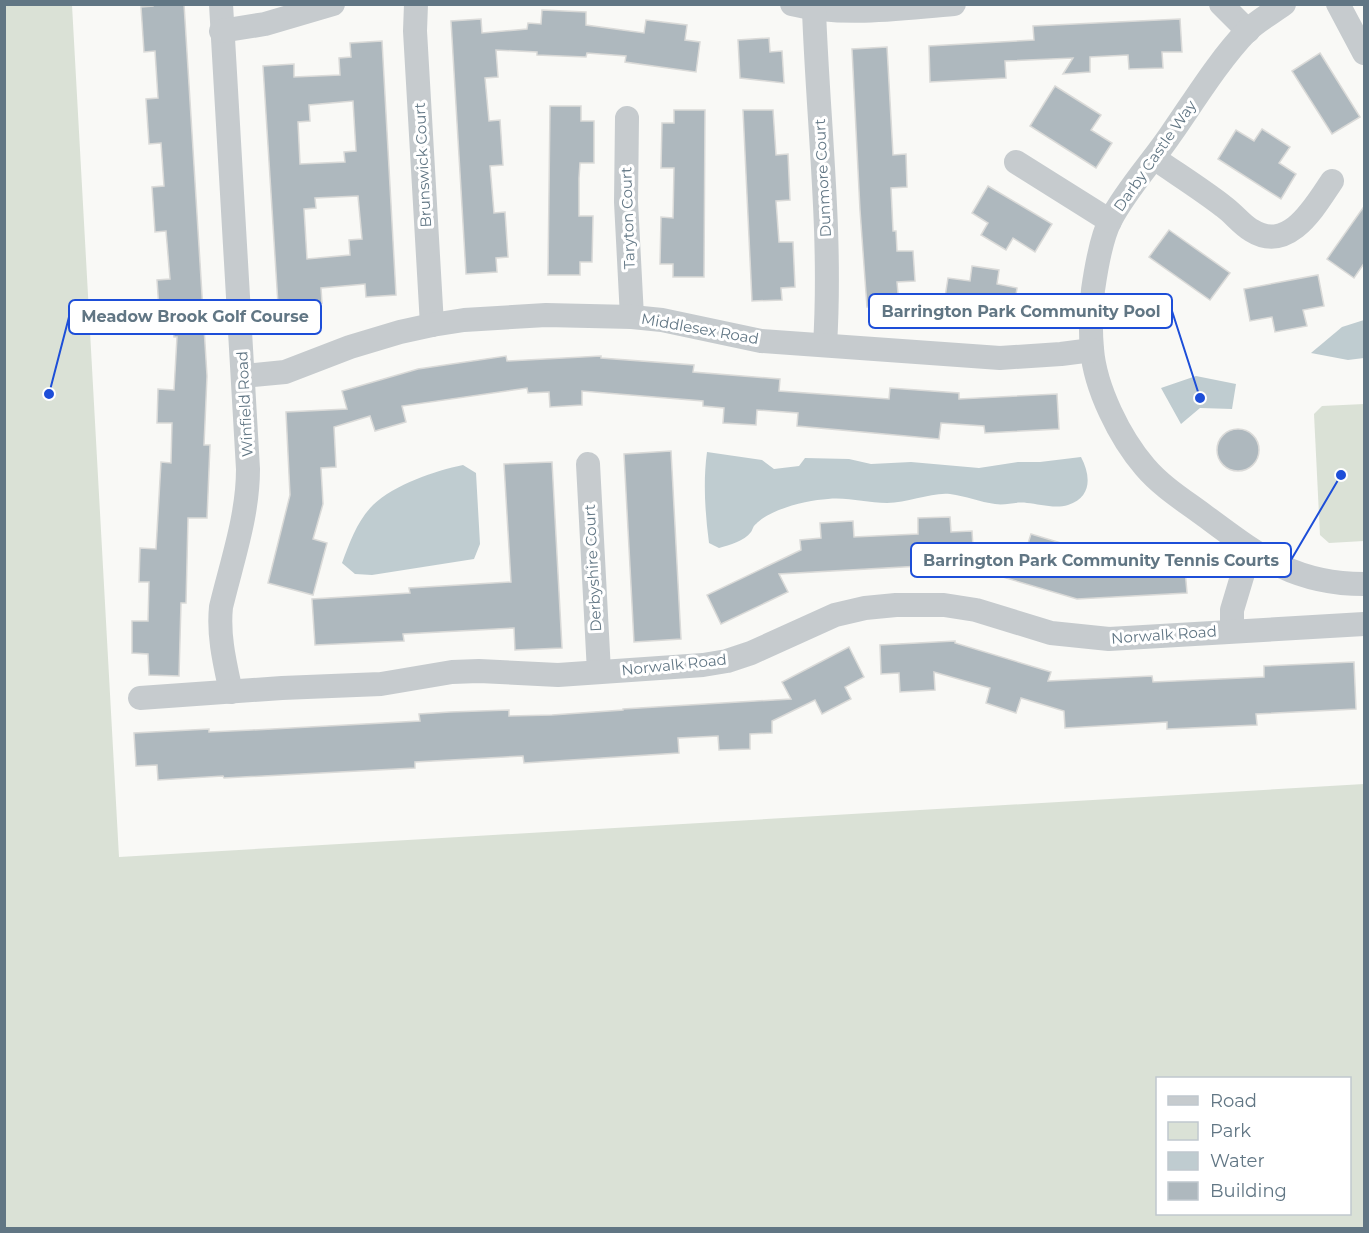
<svg xmlns="http://www.w3.org/2000/svg" width="1369" height="1233" viewBox="0 0 1369 1233" font-family="Montserrat,sans-serif">
<style>
.green{fill:#dae1d6;fill-rule:evenodd}
.water{fill:#bfccd0}
.building{fill:#aeb8be;stroke:#dadad8;stroke-width:1.5;fill-rule:evenodd}
.lines{fill:none;stroke-linecap:round;stroke-linejoin:round}
.street{stroke:#c6cbce;stroke-width:24}
.labels{text-anchor:middle;stroke-width:6;stroke-linejoin:round;paint-order:stroke}
.street-label{font-size:15px;fill:#617684;stroke:#fff}
.leader{fill:none;stroke:#1d4ed8;stroke-width:2}
.callout-dot{fill:#1d4ed8;stroke:#fff;stroke-width:2}
.callout{fill:#fff;stroke:#1d4ed8;stroke-width:2}
.callout-label{font-size:16px;text-anchor:middle;font-weight:bold;fill:#617684}
</style>
<rect width="100%" height="100%" fill="#f9f9f6"/>
<g class="green">
<path d="M5 4 72 5 119 857 1364 784V1228H5ZM1158 1078H1350V1214H1158Z"/>
<polygon points="1364,404 1364,541 1329,543 1320,535 1314,414 1322,406"/>
</g>
<g class="water">
<polygon points="1364,320 1364,358 1348,360 1311,353 1342,327"/>
<polygon points="1196,376 1236,384 1232,409 1200,408 1181,424 1161,388"/>
<path d="M707 452 762 460 774 469 799 466 805 458 849 459 871 464 911 462 979 468 1018 462H1040L1081 457C1091 476 1092 497 1068 505 1055 509 1039 504 1027 503 1016 501 1006 506 995 504 980 502 966 496 950 494 932 492 908 503 887 503 867 503 848 497 828 499 808 500 770 509 756 524 753 526 753 529 751 532 744 541 730 545 719 548L709 543C705 512 703 482 707 452Z"/>
<path d="M463 465 476 473 480 544 474 559 372 575 355 574 342 563C350 542 357 521 373 505 395 484 435 471 463 465Z"/>
</g>
<g class="building">
<polygon points="153,4 184,4 207,376 204,445 210,445 207,518 188,518 186,603 181,603 179,676 149,675 148,654 132,653 132,621 148,621 149,582 139,582 140,548 156,549 161,462 171,463 172,423 157,423 158,389 174,390 177,337 174,337 172,324 160,324 157,280 170,279 166,231 155,232 152,187 164,186 161,143 149,144 146,99 158,98 155,51 144,52 141,7 153,6"/>
<polygon points="542,10 586,12 586,25 644,33 646,20 687,25 685,40 700,42 696,72 625,62 626,56 587,53 586,57 537,55 537,52 496,50 498,77 485,78 489,121 500,120 503,165 490,166 494,213 505,212 508,257 496,258 497,272 466,274 451,21 481,19 482,33 527,29 528,23 541,24"/>
<polygon points="1180,19 1182,52 1162,52 1163,68 1129,69 1128,55 1090,57 1090,72 1063,74 1073,58 1005,61 1006,78 930,82 929,46 1034,40 1033,26"/>
<polygon points="769,38 770,52 782,51 784,83 740,78 738,40"/>
<path d="M382 41 396 295 366 297 365 284 321 288 322 303 309 304 310 318 279 320 263 66 294 64V77L340 75 339 58 351 57 350 43ZM353 101 356 151 344 152 345 162 300 164 298 122 310 121 309 105ZM358 196 362 239 349 240 350 255 307 259 304 209 316 208 315 198Z"/>
<polygon points="887,47 893,155 906,154 907,187 891,188 893,231 896,231 897,251 913,251 915,281 897,282 899,306 867,307 860,210 852,49"/>
<polygon points="1320,53 1360,117 1332,134 1292,71"/>
<polygon points="1055,86 1101,115 1091,130 1112,143 1096,168 1030,126"/>
<polygon points="550,106 581,106 581,121 594,121 594,163 580,163 579,178 579,216 593,216 592,262 580,262 580,275 548,275"/>
<polygon points="674,110 705,110 704,277 673,277 673,264 660,264 661,217 673,218 674,168 661,168 662,123 674,123"/>
<polygon points="743,110 773,110 776,155 788,154 790,200 776,201 779,242 793,242 795,287 781,288 782,300 752,301"/>
<polygon points="1262,129 1290,147 1279,163 1296,174 1281,199 1218,159 1236,130 1254,141"/>
<polygon points="988,186 1052,224 1035,252 1013,238 1006,250 981,235 988,223 972,213"/>
<polygon points="1365,205 1365,262 1354,278 1327,259"/>
<polygon points="1169,230 1230,273 1210,300 1149,257"/>
<polygon points="972,266 999,270 997,284 1017,288 1012,320 943,310 948,278 970,281"/>
<polygon points="1318,275 1324,306 1303,310 1307,326 1275,332 1272,317 1250,321 1244,289"/>
<polygon points="506,356 507,361 601,356 601,358 694,365 693,372 780,379 779,391 889,399 890,388 959,393 959,399 1057,394 1059,429 985,433 984,426 941,423 939,439 797,426 798,413 757,410 756,425 723,423 724,408 703,406 703,401 582,391 582,405 550,407 549,392 528,393 527,388 402,406 406,422 375,431 370,416 334,427 336,467 321,468 323,504 313,539 327,543 313,595 268,583 290,495 286,412 347,409 342,391 418,369"/>
<circle cx="1238" cy="450" r="21"/>
<polygon points="671,451 681,639 634,642 624,454"/>
<polygon points="552,462 562,648 515,650 514,628 403,634 404,641 315,645 312,599 410,593 409,588 511,582 504,464"/>
<polygon points="950,517 951,532 972,531 974,563 779,574 788,592 721,624 707,595 801,550 800,540 821,538 820,523 853,521 854,537 875,536 918,534 918,518"/>
<polygon points="1031,534 1061,543 1058,554 1183,546 1187,593 1077,599 996,575 1006,543 1026,550"/>
<polygon points="955,641 955,643 1051,672 1048,681 1152,676 1153,682 1264,677 1264,666 1354,662 1356,709 1256,714 1257,725 1167,729 1167,722 1065,728 1064,711 1021,698 1016,713 986,703 990,688 934,672 935,690 900,692 899,673 881,674 880,645"/>
<polygon points="849,647 864,677 845,687 851,699 822,714 815,700 772,721 772,733 750,734 750,749 719,750 718,736 678,738 679,753 524,763 523,756 415,762 415,768 224,778 223,776 158,780 157,765 136,766 134,733 209,729 209,732 252,730 420,721 419,714 450,712 509,710 509,716 552,715 623,710 623,709 791,699 782,682"/>
</g>
<g class="lines">
<g class="street">
<path d="M221 4 248 469C248 516 232 561 221 607 218 636 225 664 231 692"/>
<polyline points="416,4 415,31 432,325"/>
<path d="M792 4C845 17 901 8 954 4"/>
<polyline points="1221,4 1248,31"/>
<path d="M1284 4C1272 13 1257 21 1247 31 1219 60 1194 101 1171 134 1152 162 1127 189 1111 219 1101 237 1096 269 1093 290 1091 309 1090 329 1092 349 1095 388 1120 438 1145 467 1162 487 1185 501 1205 516 1259 556 1294 584 1364 584"/>
<polyline points="1338,4 1364,53"/>
<path d="M814 10C818 122 832 233 825 345"/>
<polyline points="221,31 265,24 333,4"/>
<polyline points="627,118 626,202 632,317"/>
<path d="M1154 158C1177 174 1201 189 1223 206 1233 213 1241 224 1251 230 1289 254 1315 206 1332 181"/>
<polyline points="1016,162 1110,221"/>
<polyline points="244,376 285,372 350,347 400,332 432,325 464,320 546,315 632,317 662,320 761,341 1000,358 1061,354 1092,350"/>
<polyline points="588,464 599,672"/>
<polyline points="1232,631 1232,610 1250,550"/>
<polyline points="140,698 282,688 381,684 452,672 479,671 558,675 703,665 727,661 751,653 835,615 865,608 896,605 944,605 976,610 1051,633 1109,639 1364,624"/>
</g>
</g>
<g class="labels">
<g class="street-label">
<text transform="translate(1155 156) rotate(-55)" y="5">Darby Castle Way</text>
<text transform="translate(423 165) rotate(-93)" y="5">Brunswick Court</text>
<text transform="translate(823 178) rotate(-93)" y="5">Dunmore Court</text>
<text transform="translate(628 218) rotate(-92)" y="5">Taryton Court</text>
<text transform="translate(700 329) rotate(10)" y="5">Middlesex Road</text>
<text transform="translate(245 404) rotate(-93)" y="5">Winfield Road</text>
<text transform="translate(593 568) rotate(-93)" y="5">Derbyshire Court</text>
<text transform="translate(1164 635) rotate(-4)" y="5">Norwalk Road</text>
<text transform="translate(674 665) rotate(-6)" y="5">Norwalk Road</text>
</g>
</g>
<path class="leader" d="M1200 398L1172 311M49 394L69 317M1341 475L1291 560"/>
<g class="callout-dot">
<circle cx="1200" cy="398" r="6"/>
<circle cx="49" cy="394" r="6"/>
<circle cx="1341" cy="475" r="6"/>
</g>
<g class="callout">
<rect x="869" y="294" width="303" height="34" rx="6"/>
<rect x="69" y="300" width="252" height="34" rx="6"/>
<rect x="911" y="543" width="380" height="34" rx="6"/>
</g>
<g class="callout-label">
<text x="1021" y="317">Barrington Park Community Pool</text>
<text x="195" y="322">Meadow Brook Golf Course</text>
<text x="1101" y="566">Barrington Park Community Tennis Courts</text>
</g>
<rect width="1369" height="1233" fill="none" stroke="#617684" stroke-width="12"/>
<rect x="1156" y="1077" width="195" height="138" fill="#ffffff" stroke="#c0c8ce" stroke-width="1.5"/>
<rect x="1168" y="1096" width="30" height="9" fill="#c6cbce" stroke="#c0c8ce" stroke-width="1.5"/>
<text x="1210" y="1107" font-size="18" fill="#617684">Road</text>
<rect x="1168" y="1122" width="30" height="18" fill="#dae1d6" stroke="#c0c8ce" stroke-width="1.5"/>
<text x="1210" y="1137" font-size="18" fill="#617684">Park</text>
<rect x="1168" y="1152" width="30" height="18" fill="#bfccd0" stroke="#c0c8ce" stroke-width="1.5"/>
<text x="1210" y="1167" font-size="18" fill="#617684">Water</text>
<rect x="1168" y="1182" width="30" height="18" fill="#aeb8be" stroke="#c0c8ce" stroke-width="1.5"/>
<text x="1210" y="1197" font-size="18" fill="#617684">Building</text>
</svg>
